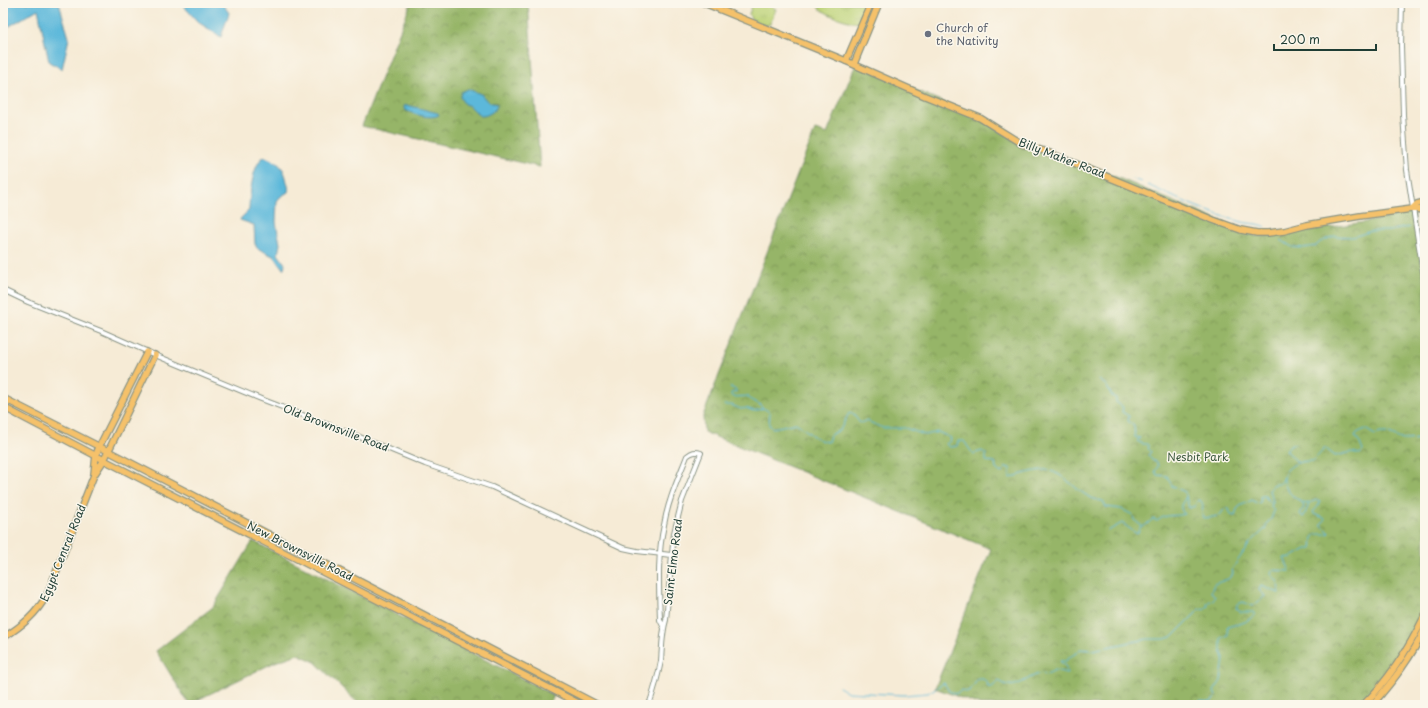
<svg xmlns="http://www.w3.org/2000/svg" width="1428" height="708" viewBox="0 0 1428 708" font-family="'Playpen Sans',sans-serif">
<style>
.grass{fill:url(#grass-tufts);stroke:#6e8856}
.forest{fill:url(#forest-crowns);stroke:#5a794e}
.water{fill:#5cb8da;stroke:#3e7a87}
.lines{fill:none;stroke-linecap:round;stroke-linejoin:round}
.stream{stroke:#5cb8da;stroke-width:1}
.minor-casing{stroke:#8a9485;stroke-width:6}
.major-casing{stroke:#8a9485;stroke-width:8}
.minor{stroke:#fff;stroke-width:4}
.major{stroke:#f5c16b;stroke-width:5.5}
.worship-dot{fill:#6b7280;stroke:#fbf7ec;stroke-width:1.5}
.labels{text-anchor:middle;stroke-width:3;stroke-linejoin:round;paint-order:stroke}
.worship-label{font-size:11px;fill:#5b616d;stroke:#fbf7ec;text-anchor:start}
.street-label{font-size:11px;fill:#1f3d34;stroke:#fbf7ec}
.park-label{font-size:11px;fill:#3f5b41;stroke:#fbf7ec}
</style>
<defs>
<pattern id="grass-tufts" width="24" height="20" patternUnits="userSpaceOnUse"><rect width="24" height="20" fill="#bdd377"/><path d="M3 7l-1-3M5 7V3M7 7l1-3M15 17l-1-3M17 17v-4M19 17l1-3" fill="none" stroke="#a2b668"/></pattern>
<pattern id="forest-crowns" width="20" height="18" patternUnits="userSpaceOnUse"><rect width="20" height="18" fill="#96b568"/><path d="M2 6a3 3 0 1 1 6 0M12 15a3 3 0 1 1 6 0" fill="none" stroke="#7a9456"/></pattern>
</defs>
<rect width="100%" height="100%" fill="#fbf7ec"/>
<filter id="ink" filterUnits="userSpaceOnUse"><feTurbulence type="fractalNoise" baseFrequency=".025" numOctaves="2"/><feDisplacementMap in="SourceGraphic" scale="8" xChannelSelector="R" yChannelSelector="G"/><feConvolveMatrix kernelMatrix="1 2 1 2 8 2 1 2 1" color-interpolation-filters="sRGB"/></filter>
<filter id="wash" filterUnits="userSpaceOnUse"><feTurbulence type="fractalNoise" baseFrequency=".012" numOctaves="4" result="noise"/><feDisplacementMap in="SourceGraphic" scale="16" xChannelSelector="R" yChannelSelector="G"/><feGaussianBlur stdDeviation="0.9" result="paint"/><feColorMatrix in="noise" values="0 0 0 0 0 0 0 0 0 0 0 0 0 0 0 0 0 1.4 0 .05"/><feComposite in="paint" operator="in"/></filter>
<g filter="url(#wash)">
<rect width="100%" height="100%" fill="#f6ebd6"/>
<g class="grass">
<polygon points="753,3 774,3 772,7 776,9 770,24 766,26 751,19 749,14"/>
<path d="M815 3H866L858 23C846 21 821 14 815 3Z"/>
</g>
<g class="forest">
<polygon points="411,3 528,3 540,167 362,126"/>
<polygon points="856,64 984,120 1019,143 1102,171 1255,236 1271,236 1366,222 1395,216 1413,209 1425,285 1425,632 1373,705 980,705 935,688 991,549 704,432 703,416 815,130 827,134"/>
<polygon points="253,541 554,695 550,705 360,705 315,662 298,654 275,662 189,704 156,651 213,607"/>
</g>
<g class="water">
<polygon points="9,3 59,3 69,38 62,69 49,62 38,9 3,30 3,8"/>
<polygon points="181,3 222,3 229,13 221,37 198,22"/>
<path d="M468 89 481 94 488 102 497 104C497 111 486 117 480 116L470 106 464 104 460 97 461 92Z"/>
<path d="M407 105 438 113 439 115C432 120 410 114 404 109V106Z"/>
<path d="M265 157C280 163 284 167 287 182 288 186 289 188 288 192L280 197 277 201 276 222 280 244 278 254 285 264 284 268 283 269 275 257 257 248 255 244 254 225 240 220 241 218 249 210C249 199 253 159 265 157Z"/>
</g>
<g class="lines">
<g class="stream">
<polyline points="1133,179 1141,182"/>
<path d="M1148 185C1179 200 1209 213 1242 222 1249 224 1260 223 1266 227"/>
<polyline points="1422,225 1425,225"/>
<polyline points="1281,240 1292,247 1303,248 1316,246 1320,242 1334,236 1353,237 1371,231 1389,231 1409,227"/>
<polyline points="1099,380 1106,385 1112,396 1116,398 1116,402 1123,407 1122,412 1129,416 1128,421 1134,426 1135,437 1140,438 1137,441 1143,444 1147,444 1149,447 1148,448 1151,452 1148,455 1152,460 1157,463 1158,466 1155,471 1157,475 1167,476 1172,486 1185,492 1186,497"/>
<polyline points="730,387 736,390 736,392 731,393 731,395 734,397 748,396 749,399 759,404 763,408"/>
<path d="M724 405H731L741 409 746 408 754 411 763 408 770 412 769 425 773 428 796 423C806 429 815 441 828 442L830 435 840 430 849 413 853 414 860 423 867 421 883 428H905L925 435 938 432 951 438 950 441 946 444 950 447 957 446 958 441H964L973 454 982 451 986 454V461L995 462 996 469 1001 473 1006 467 1010 468V478C1018 475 1039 469 1047 470 1068 474 1080 499 1103 501L1106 507 1121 509 1133 515 1134 520 1143 527 1153 519 1157 521C1167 513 1173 517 1184 514L1181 509V505L1186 497 1189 508 1195 506 1197 501 1200 500C1206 506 1200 511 1203 518L1213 517 1220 515 1225 508 1229 509 1231 515 1235 516 1237 509 1240 506 1252 500 1258 504 1261 501 1260 497 1261 496H1265L1268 501 1271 504"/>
<polyline points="1295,444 1291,444 1286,450 1297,462"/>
<polyline points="1302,503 1304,507 1300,514 1303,517 1304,516 1309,504"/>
<polyline points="1108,531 1122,523 1137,534 1141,526"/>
<path d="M839 687 848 692 904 695 928 693 944 683 949 691 955 694 962 690 966 692 970 690 978 679H983L987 682 988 687H992L999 681C1001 682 1005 685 1008 685 1019 688 1030 675 1042 673L1045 675 1055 670 1067 673 1066 667 1060 661H1066C1070 655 1076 655 1080 649L1092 650 1147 639H1165L1173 636 1201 608 1204 609 1208 606 1207 603 1214 599 1215 596 1211 592 1214 584 1228 579 1233 574 1232 569 1250 543 1266 528V524L1271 519 1274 511 1271 507 1273 501 1269 491 1272 485C1280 482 1279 488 1284 477"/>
<path d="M1197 705 1200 701 1211 702 1216 697 1214 691 1221 681 1224 658 1221 651V638L1228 635 1227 627 1245 622 1255 615 1253 612H1240L1236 608 1238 604 1243 602 1253 606 1265 596 1259 590 1261 586 1279 593 1278 582 1271 574 1272 570 1290 571 1284 558 1292 557 1306 549H1312C1313 545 1312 541 1313 538 1316 531 1325 536 1329 533L1321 524 1325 520 1324 518 1314 514 1313 512 1319 505 1320 501 1317 500 1306 504C1287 497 1272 474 1297 463 1302 461 1308 461 1313 461L1325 448 1335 456 1352 452 1360 454 1363 451 1359 441 1355 436 1357 433 1365 429 1375 435 1381 433H1387L1403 440 1425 439"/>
</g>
</g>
</g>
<g filter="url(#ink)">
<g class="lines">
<g class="minor-casing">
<g id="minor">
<polyline points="1402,3 1401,46 1403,115 1407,170 1425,285"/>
<polyline points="3,290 28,302 101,331 155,355 261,399 355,435 425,464 492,487 623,548 637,551 671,555"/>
<path d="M649 705C654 691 658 676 661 661 662 648 662 633 666 620L674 533 682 501 701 453C695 451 692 452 687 456 678 479 668 501 664 525 657 556 659 588 660 620L664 628"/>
</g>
</g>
<g class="major-casing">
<g id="major">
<polyline points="704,3 846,61 925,96 980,118 1022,144 1047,152 1213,220 1241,230 1257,233 1268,233 1284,231 1307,225 1360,216 1412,209 1425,210"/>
<polyline points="846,61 871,3"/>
<polyline points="854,64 879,3"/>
<polyline points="1412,209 1417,204 1425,202"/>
<polyline points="3,398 108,451 598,705"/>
<polyline points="3,407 104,460 582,705"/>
<polyline points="94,474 96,455 99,447 147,352"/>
<path d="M3 638C23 625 36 615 48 593L94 475 104 460 155 355"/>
<path d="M1363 705C1390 679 1409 648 1425 615"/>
<path d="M1372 705C1393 681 1412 657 1425 628"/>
</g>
</g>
<use href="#minor" class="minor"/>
<use href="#major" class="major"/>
</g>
</g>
<circle class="worship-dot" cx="928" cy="34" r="4"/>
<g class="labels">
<g class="worship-label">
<text x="936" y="32">Church of<tspan x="936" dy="13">the Nativity</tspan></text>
</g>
<g class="street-label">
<text transform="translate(1062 158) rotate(21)" y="4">Billy Maher Road</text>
<text transform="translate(336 428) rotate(21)" y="4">Old Brownsville Road</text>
<text transform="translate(300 551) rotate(27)" y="4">New Brownsville Road</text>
<text transform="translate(63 553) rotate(-68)" y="4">Egypt Central Road</text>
<text transform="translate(673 562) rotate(-83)" y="4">Saint Elmo Road</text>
</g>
<g class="park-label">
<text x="1198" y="461">Nesbit Park</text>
</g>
</g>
<rect width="1428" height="708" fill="none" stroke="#fbf7ec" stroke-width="16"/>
<path d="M1274 44v6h102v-6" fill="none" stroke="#1f3d34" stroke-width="2"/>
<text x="1280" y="44" font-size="12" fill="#1f3d34" stroke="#fbf7ec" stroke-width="3" paint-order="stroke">200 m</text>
</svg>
